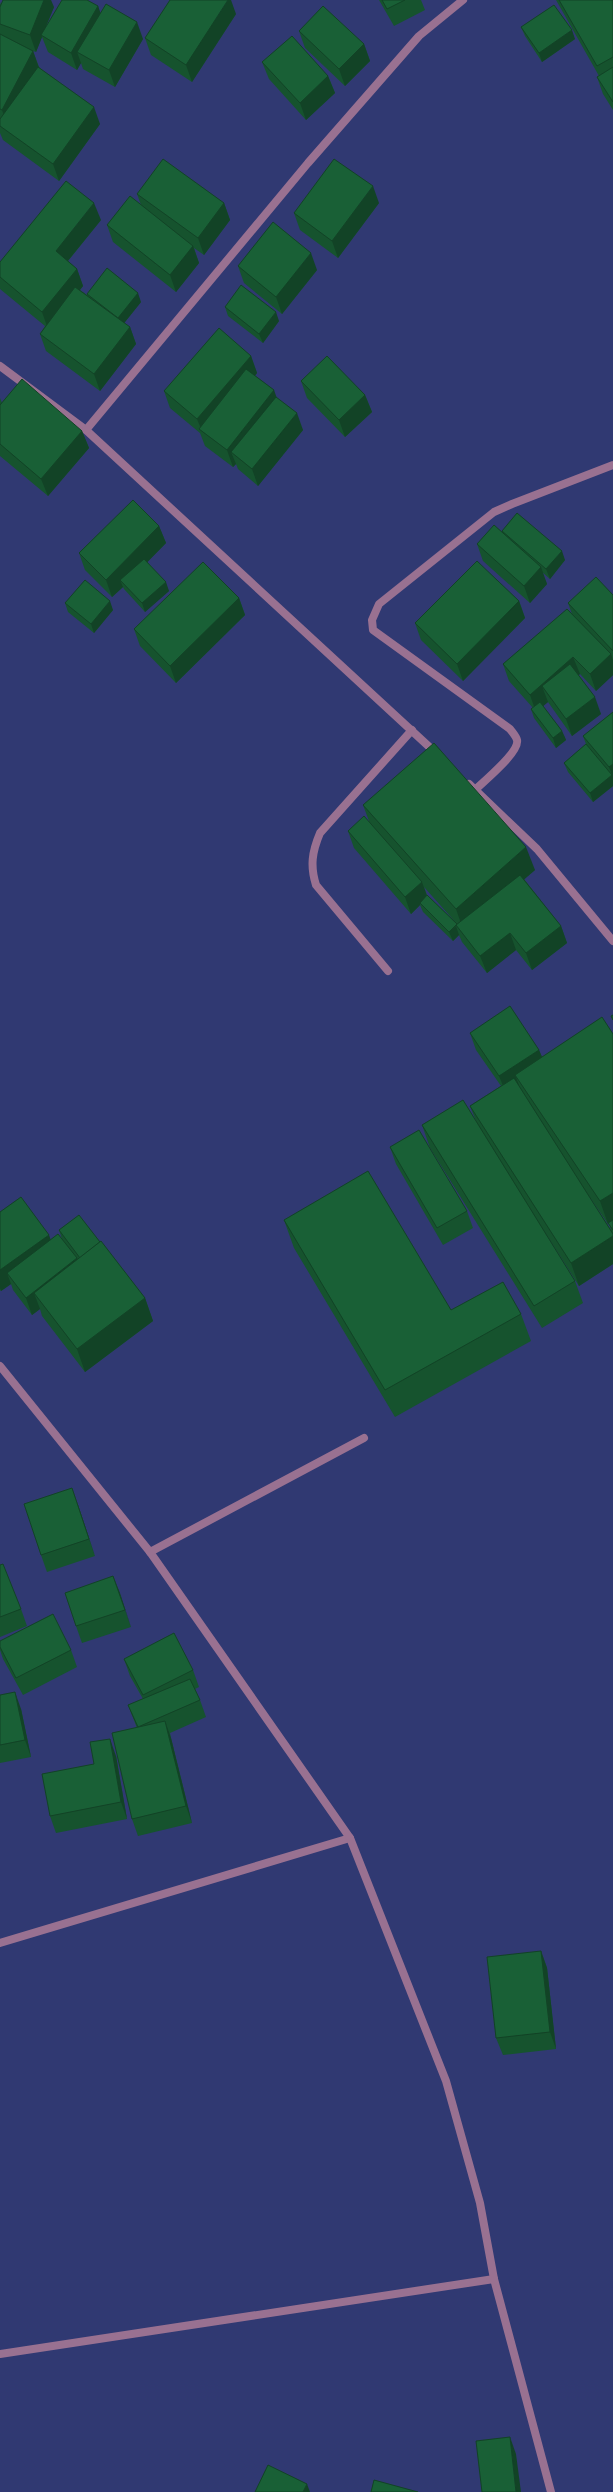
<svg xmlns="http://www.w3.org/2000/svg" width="613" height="2492" viewBox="0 0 613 2492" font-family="'DejaVu Sans',sans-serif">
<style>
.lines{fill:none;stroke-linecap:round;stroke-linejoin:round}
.service{stroke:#997191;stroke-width:8}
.minor{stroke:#997191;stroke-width:8}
.wall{fill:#16532e;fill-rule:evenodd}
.shaded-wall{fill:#124326}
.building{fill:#196036;stroke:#124326}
</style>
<rect width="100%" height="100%" fill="#303972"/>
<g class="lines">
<g class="service">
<path d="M388 971 316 885C310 866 312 852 320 833L412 730"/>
<polyline points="0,1943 350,1838"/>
<polyline points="0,2354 494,2279"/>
</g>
<g class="minor">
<polyline points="0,366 86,430 437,754"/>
<polyline points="86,430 308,163 419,36 463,0"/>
<polyline points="469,784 537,849 613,941"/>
<path d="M475 790C484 781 520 752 517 740 516 736 512 732 510 729L373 630 372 620 379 604 494 512 512 504 613 465"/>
<polyline points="0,1366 150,1552 350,1838 446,2081 480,2203 494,2279 551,2492"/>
<polyline points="150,1552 364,1438"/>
</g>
</g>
<g class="wall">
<polygon points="379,0 421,0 425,10 394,26"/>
<polygon points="556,0 613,0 613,110 603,94 597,77 599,76"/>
<polygon points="0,2 1,5 54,7 45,29 98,6 100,13 143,39 115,87 83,69 81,63 77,70 48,52 42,37 36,52 33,51 39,67 100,124 59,181 3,140 0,133"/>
<polygon points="236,14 192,82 151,55 145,38"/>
<polygon points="521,27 575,39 542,62 525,36"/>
<polygon points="299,31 364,44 370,61 345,86 305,48"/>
<polygon points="262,62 328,76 335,93 306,120 269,79"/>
<polygon points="137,194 224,203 230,220 204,255 194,248 199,263 176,292 113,242 107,225 141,205"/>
<polygon points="379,203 338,258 300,230 294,213"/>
<polygon points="101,220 68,261 77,269 83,286 80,290 87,295 87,294 141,302 124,323 130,327 136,344 100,391 46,351 40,334 45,326 0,289 0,262"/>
<polygon points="238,266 317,270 282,314 244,283"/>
<polygon points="225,307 279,321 263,343 228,316"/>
<polygon points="251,356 257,373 255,376 276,397 303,430 258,486 238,469 236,464 233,467 205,446 200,433 170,408 164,391"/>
<polygon points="301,381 365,395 372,412 345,437 307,398"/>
<polygon points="0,398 2,403 82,431 89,448 48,496 0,456"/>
<polygon points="159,526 166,543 147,562 169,591 145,612 124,589 123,587 112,597 85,570 79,553"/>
<polygon points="502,531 565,560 550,579 542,572 547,584 530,603 483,561 477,544 502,533"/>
<polygon points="613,595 613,675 596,691 580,674 578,675 601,714 572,736 548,702 543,706 562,731 566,740 556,748 534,718 531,709 533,708 509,681 503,664 572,614 568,603"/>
<polygon points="239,598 245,615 176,683 140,646 134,629"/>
<polygon points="519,601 525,618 463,681 421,640 415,623"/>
<polygon points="65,603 113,610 94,633 68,612"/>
<polygon points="613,712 613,786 593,802 568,772 564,763 586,744 583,736"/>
<path d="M363 805 535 870 524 879 561 926 567 943 532 970 516 950 487 973 462 942 459 935 453 941 423 912 420 905 411 914 354 848 348 831 369 821ZM424 887 457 924 427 895Z"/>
<path d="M470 1033 539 1050 542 1057 613 1034V1264L579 1286 543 1229 575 1281 583 1303 542 1328 430 1148 422 1125 476 1121 470 1106 501 1086 476 1050ZM585 1190 608 1224H609L611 1230Z"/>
<polygon points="390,1147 467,1211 473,1228 443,1245 396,1164"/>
<polygon points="0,1212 50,1240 62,1239 59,1230 100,1242 145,1298 153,1321 85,1372 42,1316 40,1309 32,1315 13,1290 11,1284 1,1291 0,1290"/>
<polygon points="284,1220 451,1310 521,1314 531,1341 395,1417 294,1248"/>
<polygon points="78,1505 95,1556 47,1572 41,1555"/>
<polygon points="0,1565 21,1609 27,1626 0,1637"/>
<polygon points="113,1576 131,1627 82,1643 76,1626"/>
<polygon points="0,1647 71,1650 77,1667 23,1695 3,1659 0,1650"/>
<polygon points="124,1659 193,1670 199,1687 195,1689 200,1700 206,1717 170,1733 171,1738 192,1823 138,1836 132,1819 137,1728 128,1705 143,1699 130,1676"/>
<polygon points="0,1695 21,1709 31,1757 0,1763"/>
<polygon points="116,1756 127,1819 56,1833 50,1816 94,1764"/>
<polygon points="541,1951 547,1968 556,2049 503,2055 496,2038"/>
</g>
<g class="shaded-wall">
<polygon points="44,0 51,0 54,7 42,36 41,35 42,37 36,52 30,35"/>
<polygon points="228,0 231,0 236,14 192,82 186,65"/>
<polygon points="98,6 104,23 77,52 81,63 77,70 71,53"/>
<polygon points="137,22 143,39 115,87 109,70"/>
<polygon points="572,30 575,39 542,62 539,53"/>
<polygon points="364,44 370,61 345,86 339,69"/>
<polygon points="33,51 39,68 8,127 2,110"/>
<polygon points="328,76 335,93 306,120 300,103"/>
<polygon points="94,107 100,124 59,181 53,164"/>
<polygon points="373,186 379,203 338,258 332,241"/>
<polygon points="94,203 101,220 62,268 56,251"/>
<polygon points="224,203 230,220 204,255 198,238"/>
<polygon points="193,246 199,263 176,292 170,275"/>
<polygon points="311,253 317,270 282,314 276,297"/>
<polygon points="77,269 83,286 48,329 42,312"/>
<polygon points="138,293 141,302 121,327 118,318"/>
<polygon points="276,312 279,321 263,343 259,334"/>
<polygon points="130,327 136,344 100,391 94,374"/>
<polygon points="251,356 257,373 205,434 202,431 197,419"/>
<polygon points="274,390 280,407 231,452 236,464 233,467 227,450"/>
<polygon points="365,395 372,412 345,437 339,420"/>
<polygon points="297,413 303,430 258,486 252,469"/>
<polygon points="82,431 89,448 48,496 41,479"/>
<polygon points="159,526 166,543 125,585 120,580 123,587 112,597 106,580"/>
<polygon points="562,551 565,560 550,579 546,569"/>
<polygon points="541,567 547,584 530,603 524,586"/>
<polygon points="166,582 169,591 145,612 142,603"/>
<polygon points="239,598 245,615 176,683 170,666"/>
<polygon points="110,601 113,610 94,633 91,624"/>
<polygon points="519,601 525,618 463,681 457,664"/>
<polygon points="611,654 613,660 613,675 596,691 590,674"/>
<polygon points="573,657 580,674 551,699 542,686 548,702 536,712 530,695"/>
<polygon points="595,697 601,714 572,736 566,719"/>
<polygon points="562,731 566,740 556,748 553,738"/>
<polygon points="613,764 613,786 593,802 590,793 612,775 609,767"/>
<polygon points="526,847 535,870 464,932 456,909"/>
<polygon points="422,882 428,899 420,903 420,905 411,914 405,897"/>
<polygon points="456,926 459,935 453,941 449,932"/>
<polygon points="561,926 567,943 532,970 526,953"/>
<polygon points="510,933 516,950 487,973 480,956"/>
<polygon points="539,1050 546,1067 515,1075 519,1085 506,1093 499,1076"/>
<polygon points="613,1193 613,1221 608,1224 600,1201"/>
<polygon points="49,1235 55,1252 7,1273 11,1284 1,1291 0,1288 0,1270"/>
<polygon points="613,1236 613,1264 579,1286 571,1263"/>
<polygon points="77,1258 83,1275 34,1293 40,1309 32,1315 26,1298"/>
<polygon points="145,1298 153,1321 85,1372 77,1349"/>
<polygon points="72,1488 78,1505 95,1556 89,1539"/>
<polygon points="113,1576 120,1593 131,1627"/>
<polygon points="15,1692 21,1709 31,1757 25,1740"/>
<polygon points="165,1721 171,1738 192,1823 186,1806"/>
<polygon points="110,1739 116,1756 127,1819 121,1802"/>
<polygon points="541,1951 547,1968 556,2049 550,2032"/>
<polygon points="510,2437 516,2454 521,2492 516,2492"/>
<polygon points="307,2484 310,2492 303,2492"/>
</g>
<g class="building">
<polygon points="3,0 44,0 30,35 0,24 0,7"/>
<polygon points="62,0 87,0 98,6 71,53 41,35"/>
<polygon points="170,0 228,0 186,65 145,38"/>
<polygon points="382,0 405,0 387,9"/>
<polygon points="559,0 613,0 613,57 597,66"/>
<polygon points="106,4 137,22 109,70 77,52"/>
<polygon points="554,5 572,30 539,53 521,27"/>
<polygon points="323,6 364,44 339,69 299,31"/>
<polygon points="0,34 33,51 2,110 0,109"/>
<polygon points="292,36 328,76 300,103 262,62"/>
<polygon points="38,67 94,107 53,164 0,126 0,119"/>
<polygon points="613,67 613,102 597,77"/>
<polygon points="163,159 224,203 198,238 137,194"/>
<polygon points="334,159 373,186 332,241 294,213"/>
<polygon points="66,181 94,203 56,251 77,269 42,312 0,277 0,262"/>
<polygon points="130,196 193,246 170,275 107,225"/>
<polygon points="273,222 311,253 276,297 238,266"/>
<polygon points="107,268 138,293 118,318 87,294"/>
<polygon points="241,285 276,312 259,334 225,307"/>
<polygon points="75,287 130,327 94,374 40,334"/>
<polygon points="219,328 251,356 197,419 164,391"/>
<polygon points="327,356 365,395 339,420 301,381"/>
<polygon points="246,369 274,390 227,450 199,429"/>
<polygon points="22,379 82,431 41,479 0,444 0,405"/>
<polygon points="276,397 297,413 252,469 231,452"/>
<polygon points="133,500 159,526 106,580 79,553"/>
<polygon points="517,513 562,551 546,569 502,531"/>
<polygon points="494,525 541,567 524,586 477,544"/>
<polygon points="144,559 166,582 142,603 120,580"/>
<polygon points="477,561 519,601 457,664 415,623"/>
<polygon points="203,562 239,598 170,666 134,629"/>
<polygon points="596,577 613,595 613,651 568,603"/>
<polygon points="85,580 110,601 91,624 65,603"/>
<polygon points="567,609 611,654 590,674 573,657 530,695 503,664"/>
<polygon points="570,664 595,697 566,719 542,686"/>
<polygon points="540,702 562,731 553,738 531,709"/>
<polygon points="613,712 613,764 609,767 583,736"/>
<polygon points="434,743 526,847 456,909 363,805"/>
<polygon points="586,744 612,775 590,793 564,763"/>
<polygon points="364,816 422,882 405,897 348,831"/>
<polygon points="520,875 561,926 526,953 510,933 480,956 456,925"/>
<polygon points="427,895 457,924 449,932 420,903"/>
<polygon points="510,1006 539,1050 499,1076 470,1033"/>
<polygon points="613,1015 613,1020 611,1016"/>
<polygon points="602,1017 613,1034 613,1193 600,1201 515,1075"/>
<polygon points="514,1078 613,1234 613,1236 571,1263 470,1106"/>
<polygon points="463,1100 575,1281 534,1306 422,1125"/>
<polygon points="419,1130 467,1211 437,1228 390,1147"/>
<polygon points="368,1171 451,1310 503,1282 521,1314 385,1390 284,1220"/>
<polygon points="21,1197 49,1235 0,1270 0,1212"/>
<polygon points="79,1215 100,1242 80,1258 59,1230"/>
<polygon points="613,1220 613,1230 608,1223"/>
<polygon points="58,1234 77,1258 26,1298 7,1273"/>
<polygon points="101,1241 145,1298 77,1349 34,1293"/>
<polygon points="72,1488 89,1539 41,1555 24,1504"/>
<polygon points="3,1564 21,1609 0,1617 0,1565"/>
<polygon points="113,1576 125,1610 76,1626 65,1593"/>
<polygon points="53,1614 71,1650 16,1678 0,1647 0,1641"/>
<polygon points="174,1633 193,1670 143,1695 124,1659"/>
<polygon points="190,1679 200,1700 138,1727 128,1705"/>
<polygon points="15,1692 25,1740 0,1745 0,1695"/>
<polygon points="165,1721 186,1806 132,1819 112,1733"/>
<polygon points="110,1739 121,1802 50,1816 42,1774 94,1764 90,1742"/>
<polygon points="541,1951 550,2032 496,2038 487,1957"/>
<polygon points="510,2437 516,2492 482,2492 476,2441"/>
<polygon points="268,2465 307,2484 303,2492 255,2492"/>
<polygon points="374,2480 418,2492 371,2492"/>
</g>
</svg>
